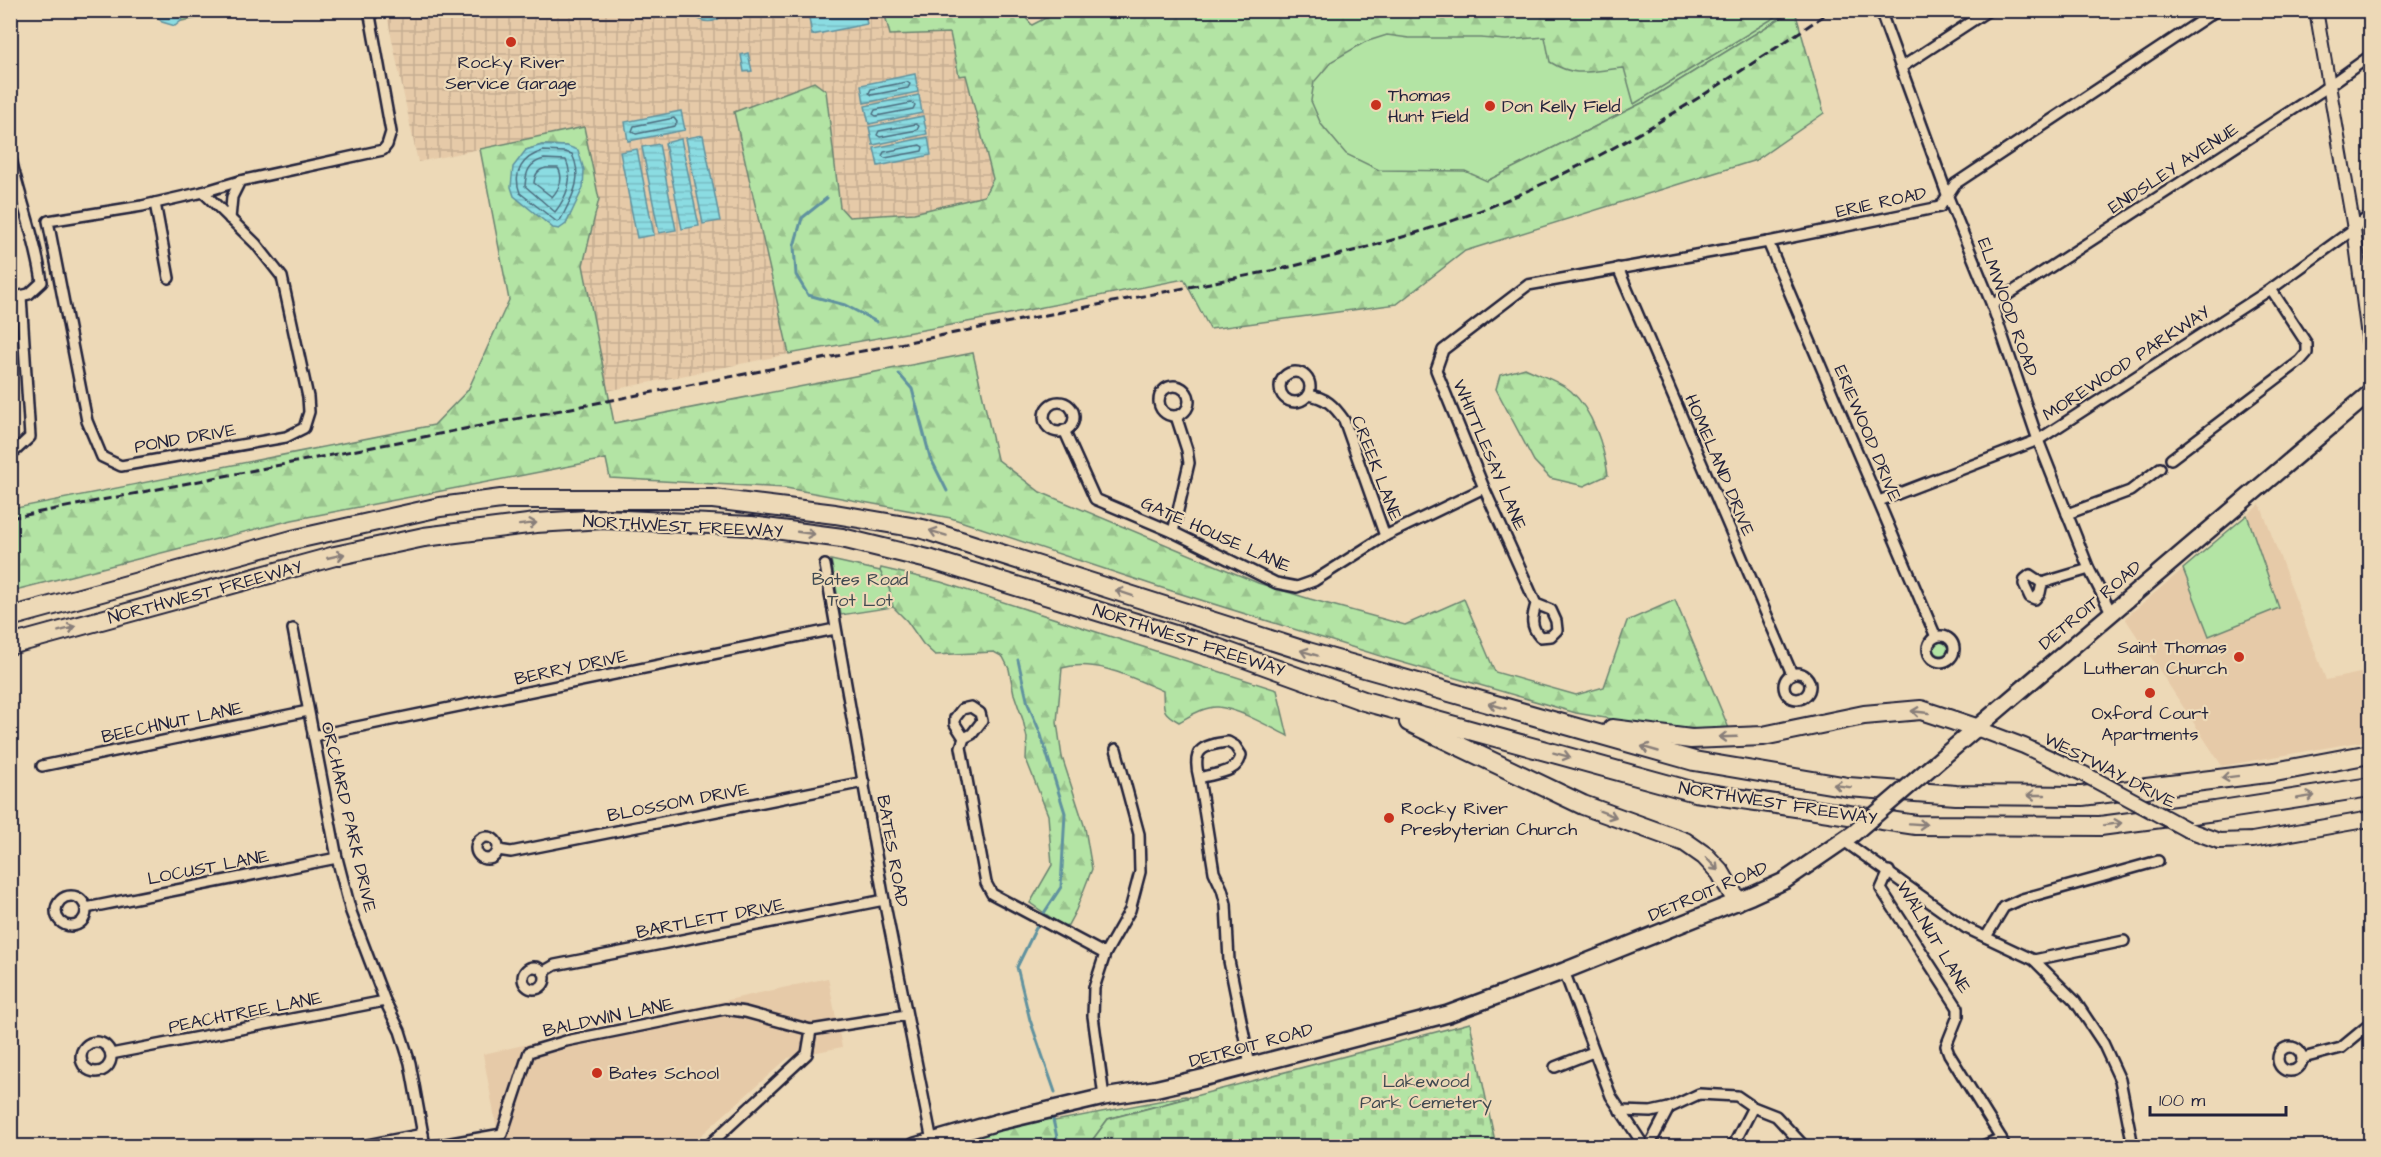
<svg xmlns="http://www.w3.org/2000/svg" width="2381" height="1157" viewBox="0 0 2381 1157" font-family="'Architects Daughter',sans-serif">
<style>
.built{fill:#e6caa8}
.industrial{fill:url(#industrial-grid)}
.green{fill:#b3e4a4;stroke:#6a8370;stroke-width:1.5}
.forest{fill:url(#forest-firs);stroke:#6a8370;stroke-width:1.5;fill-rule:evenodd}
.cemetery{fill:url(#cemetery-stones);stroke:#6a8370;stroke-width:1.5}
.water{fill:url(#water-rules);stroke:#61929f;stroke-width:1.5}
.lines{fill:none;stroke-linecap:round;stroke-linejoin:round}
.shore{stroke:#4c6c7e;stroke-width:1.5}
.stream{stroke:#61929f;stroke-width:3}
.minor-casing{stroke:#22223b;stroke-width:14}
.tertiary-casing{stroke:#22223b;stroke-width:16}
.secondary-casing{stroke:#22223b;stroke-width:18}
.primary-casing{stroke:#22223b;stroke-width:20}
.motorway-casing{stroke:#22223b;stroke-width:22}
.minor{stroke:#edd9b7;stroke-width:9}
.tertiary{stroke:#edd9b7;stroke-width:12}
.secondary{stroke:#edd9b7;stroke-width:14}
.primary{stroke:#edd9b7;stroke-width:15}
.motorway{stroke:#edd9b7;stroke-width:18}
.rail{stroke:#22223b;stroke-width:3;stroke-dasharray:9 4.5;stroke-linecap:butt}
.secondary-bridge-casing{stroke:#22223b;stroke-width:18;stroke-linecap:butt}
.primary-bridge-casing{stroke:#22223b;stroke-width:20;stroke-linecap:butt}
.secondary-bridge{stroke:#edd9b7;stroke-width:14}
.primary-bridge{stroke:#edd9b7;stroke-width:15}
.oneway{stroke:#887e79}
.poi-dot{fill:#c8321e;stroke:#edd9b7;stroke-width:2}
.labels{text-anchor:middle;stroke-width:4.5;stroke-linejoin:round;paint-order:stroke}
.poi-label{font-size:18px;fill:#22223b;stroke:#edd9b7;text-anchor:start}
.street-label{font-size:18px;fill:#22223b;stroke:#edd9b7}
.park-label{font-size:18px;fill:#3f4950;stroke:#edd9b7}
</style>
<defs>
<pattern id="industrial-grid" width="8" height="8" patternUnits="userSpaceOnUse" patternTransform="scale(1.5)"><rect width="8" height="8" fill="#e6caa8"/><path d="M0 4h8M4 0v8" fill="none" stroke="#c5ad92"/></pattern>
<pattern id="forest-firs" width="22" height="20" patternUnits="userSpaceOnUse" patternTransform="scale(1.5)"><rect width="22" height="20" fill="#b3e4a4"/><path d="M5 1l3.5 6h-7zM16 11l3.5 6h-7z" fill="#9ac38e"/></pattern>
<pattern id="cemetery-stones" width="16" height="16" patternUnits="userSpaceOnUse" patternTransform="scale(1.5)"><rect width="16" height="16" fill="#b3e4a4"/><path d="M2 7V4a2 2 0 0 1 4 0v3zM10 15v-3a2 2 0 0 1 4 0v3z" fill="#9ac38e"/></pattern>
<pattern id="water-rules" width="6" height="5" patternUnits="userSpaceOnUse" patternTransform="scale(1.5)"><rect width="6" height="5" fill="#8bdce2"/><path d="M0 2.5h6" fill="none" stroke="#78bcc3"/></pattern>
</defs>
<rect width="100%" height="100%" fill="#edd9b7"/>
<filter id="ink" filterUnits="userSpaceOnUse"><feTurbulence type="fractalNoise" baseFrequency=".0167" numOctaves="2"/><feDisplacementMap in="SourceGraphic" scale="12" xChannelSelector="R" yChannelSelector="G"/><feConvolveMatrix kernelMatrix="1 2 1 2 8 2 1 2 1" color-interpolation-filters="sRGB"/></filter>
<g filter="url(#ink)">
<g class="built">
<polygon points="2260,504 2326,680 2370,671 2370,740 2222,766 2125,618"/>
<polygon points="828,978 842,1047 788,1058 689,1146 500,1146 483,1054"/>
</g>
<polygon class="industrial" points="386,11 884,11 890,35 949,32 959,75 966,75 993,180 985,196 914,213 849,217 840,207 826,90 780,313 789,354 607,391 583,265 599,199 583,127 418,162"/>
<g class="green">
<polygon points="1263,11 1792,11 1646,101 1487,181 1294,249"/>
<polygon points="2247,515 2279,608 2209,636 2183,569"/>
<polygon points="831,560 880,571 889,587 893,607 841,615"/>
<circle cx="1941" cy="648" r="7"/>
</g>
<g class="forest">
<path d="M1061 10 1785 11 1634 104 1624 68C1593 70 1577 79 1550 62L1545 37 1506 40 1480 38H1409L1387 35 1365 42 1332 61 1314 82 1311 101 1321 124 1346 154 1379 170 1465 171 1487 181 1646 101 1792 11H1795L1824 113 1756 160 1465 251 1397 304 1210 329 1184 279 973 321 789 354 734 112 814 82 826 91 840 207 849 217 914 213 984 196 993 179 966 75 959 76 950 33 890 35 884 11H1020L1032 25Z"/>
<polygon points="183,11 209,11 210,16 181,21"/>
<path d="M584 127 599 199 583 265 614 423 973 353 997 459 1040 492 1258 583 1310 599 1405 625 1464 599 1495 672 1576 695 1604 687 1627 621 1675 600 1730 731 1663 728 1576 713 1390 659 1159 587 951 518 786 488 610 478 606 459 292 520 11 591V509L434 425 468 390 509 300 480 149ZM542 145 567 146 572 210 566 224 526 150Z"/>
<path d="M1525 368C1539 375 1559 381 1571 391 1593 411 1604 447 1608 475L1584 486 1550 478 1534 461 1496 389 1500 375Z"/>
<path d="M881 568 941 582 1277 690 1288 736C1268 726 1239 709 1218 707 1205 706 1190 716 1179 722 1161 712 1164 710 1163 691 1131 677 1097 659 1062 668L1057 722 1062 757 1085 828 1092 869 1076 910 1068 925 1063 926 1030 903 1052 865 1048 815 1026 759 1027 738 1023 720 1014 694 1009 669 1003 657 994 652 935 655 923 644 907 621 893 607 889 587 880 571Z"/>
<polygon points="1185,1096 1190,1097 1108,1119 1088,1146 941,1146 1053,1115 1055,1128 1054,1121"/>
</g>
<polygon class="cemetery" points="1470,1023 1496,1146 1088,1146 1108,1119"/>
<g class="water">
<polygon points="847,10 864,11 867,24 812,35 809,18"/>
<polygon points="152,11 183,11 181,21 175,26 162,22"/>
<path d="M691 11H726C717 25 700 25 691 11Z"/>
<polygon points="748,53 752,71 744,72 741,55"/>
<polygon points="915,74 918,92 864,103 861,85"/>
<polygon points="919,95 922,113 869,124 865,106"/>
<polygon points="681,111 685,130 628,141 625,122"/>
<polygon points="923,116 927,134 873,145 869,127"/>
<polygon points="703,135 720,221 703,224 686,138"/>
<polygon points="928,137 931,155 878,166 874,148"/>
<polygon points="681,139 699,226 682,229 665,143"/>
<polygon points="659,144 676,230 659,233 642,147"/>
<polygon points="542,145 567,146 578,150 584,170 583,188 566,224 559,229 553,228 514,196 511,187 513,167 526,150"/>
<polygon points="637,149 654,235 637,238 620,152"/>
</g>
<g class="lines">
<g class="shore">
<polygon points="907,82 910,84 908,88 872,95 869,93 871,89"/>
<polygon points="911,103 915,105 913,109 876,116 873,114 875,110"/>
<polygon points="674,118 677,122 675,126 636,134 632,131 634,126"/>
<polygon points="916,124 919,126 917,130 880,137 877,135 879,131"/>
<polygon points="920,145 923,147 922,151 885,158 882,156 884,152"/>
<path d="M543 151 565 152 572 154C584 179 572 197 561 219L557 222 520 193C512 172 523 157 543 151Z"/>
<path d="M544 159 566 160C574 178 567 197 555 212L525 186C526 171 529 163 544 159Z"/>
<path d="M546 168H558C564 178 559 189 552 197L534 183C535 175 537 170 546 168Z"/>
</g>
<g class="stream">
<polyline points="827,198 802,218 794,246 796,275 808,295 845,305 877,322"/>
<polyline points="899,374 912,389 930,457 947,491"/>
<polyline points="1018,660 1028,704 1040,732 1065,813 1061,887 1044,913"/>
<polyline points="1037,926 1017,967 1030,1020 1055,1092"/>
<polyline points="1053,1120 1059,1146"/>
</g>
<g class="minor-casing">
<g id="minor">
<polyline points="1880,10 1948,197 1992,305 2038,440 2089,569 2111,612"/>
<polyline points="1902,67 1989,10"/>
<path d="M10 154C19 197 36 238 42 282L29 294 10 298"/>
<polygon points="203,192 256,244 282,277 308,397 309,412 304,428 286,437 121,466 102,457 87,421 48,221 142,206"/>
<polyline points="203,192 240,181"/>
<polyline points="155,203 169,278"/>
<polyline points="230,219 232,197 240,181 383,150 387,145 391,132 369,10"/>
<polyline points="1768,242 1936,637"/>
<polyline points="1618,268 1792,674"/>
<polyline points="1992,305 2320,92 2370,56"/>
<circle cx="1295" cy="387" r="15"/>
<circle cx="1174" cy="401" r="15"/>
<path d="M1308 395C1326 397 1334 406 1344 420L1385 536"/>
<circle cx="1059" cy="417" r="15"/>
<polyline points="1064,430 1095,499 1173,532 1276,583 1297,587 1314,581 1385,536 1484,488"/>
<polyline points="10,451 16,450 30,437 21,296"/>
<polyline points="2171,459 2300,361 2307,353 2307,344 2271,289"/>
<polyline points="1879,501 2038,440 2271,289 2354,229 2370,215"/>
<polyline points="2067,514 2130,491 2160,468"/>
<polyline points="1173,532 1189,463 1187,450 1176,416"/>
<polyline points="825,565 884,900 932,1141"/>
<polygon points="2030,575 2042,583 2040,593 2035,599 2030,597 2024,584 2025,579"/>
<polyline points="2042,583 2089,569"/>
<path d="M1536 604 1551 610 1556 621 1557 630 1551 636 1540 637C1530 626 1532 618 1536 604L1484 488 1436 370 1443 350 1528 285 1768 242 1940 207 1955 184 2217 10"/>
<polyline points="293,629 337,858 351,912 385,1001 400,1031 410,1063 425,1146"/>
<circle cx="1941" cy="649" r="13"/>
<circle cx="1797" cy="686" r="13"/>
<polyline points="313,736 835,629"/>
<polyline points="964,738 955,724 955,718 962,709 971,707 980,713 982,721 972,734 964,738 961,747 986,883 992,894 1105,954"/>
<polyline points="42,766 308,711"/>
<path d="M1199 778C1192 751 1200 745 1228 742L1235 746 1241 755C1238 774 1214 773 1199 778L1214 872 1222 889 1226 904 1229 961 1250 1065"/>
<circle cx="487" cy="848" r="11"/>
<polyline points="1844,841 1966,928 2034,960 2075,1001 2103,1043 2120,1080 2133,1146"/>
<polyline points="498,850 511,852 864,782"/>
<polyline points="1889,871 1881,889 1958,1008 1958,1016 1946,1046 1949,1054 2001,1138 2004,1146"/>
<circle cx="71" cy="911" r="15"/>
<polyline points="86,908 337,858"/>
<polyline points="1986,937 2004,907 2022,899 2158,861"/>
<polyline points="2034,960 2124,941"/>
<circle cx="534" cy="978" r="11"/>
<polyline points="1564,971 1611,1096 1644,1146"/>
<polyline points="543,972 555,965 884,900"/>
<circle cx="96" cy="1057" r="15"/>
<circle cx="2290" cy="1059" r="12"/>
<polyline points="111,1054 385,1001"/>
<polyline points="2303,1058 2341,1048 2370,1024"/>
<polyline points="1555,1067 1593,1052"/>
<polyline points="1104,1097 1093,1016 1094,988 1105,954 1130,910 1140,872 1139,834 1116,749"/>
<polyline points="1620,1111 1651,1112 1669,1108"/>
<polyline points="361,1146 423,1134"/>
<polyline points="434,1146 502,1134 529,1052 566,1041 725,1009 745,1012 811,1030 906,1015"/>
<polyline points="708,1146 807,1054 811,1030"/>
<polyline points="1649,1146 1669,1108 1699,1094 1737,1096 1753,1107 1776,1116 1804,1146"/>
<polyline points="1733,1146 1753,1107"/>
<polyline points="1983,1146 2001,1138"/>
</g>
</g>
<g class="tertiary-casing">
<polyline id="tertiary" points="2316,10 2354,229 2370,352"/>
</g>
<g class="secondary-casing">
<g id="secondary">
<polyline points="1976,728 2024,746 2084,774"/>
<polyline points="2186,829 2219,841 2252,840 2370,819"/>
</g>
</g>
<g class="primary-casing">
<g id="primary">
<polyline points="1945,755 2370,393"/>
<polyline points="915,1146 998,1122 1104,1097 1154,1089 1210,1076 1448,1014 1564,971 1751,896 1784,881 1854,833"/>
</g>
</g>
<g class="motorway-casing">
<g id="motorway">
<polyline points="10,617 292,540 440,507 501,499 713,499 835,514 923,529 1308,652 1694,761 1848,787 1956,795 2082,796 2275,772 2370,754"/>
<polyline points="10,645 335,556 424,537 536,523 604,519 751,526 842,538 932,560 1217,648 1364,701 1695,792 1916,825 2100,826 2215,811 2370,787"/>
<polyline points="1409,722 1583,805 1685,842 1705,856 1720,872 1737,901"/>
<polyline points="1612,729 1691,739 1763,736 1864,715 1921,710 1976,728"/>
</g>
</g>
<use href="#minor" class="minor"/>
<use href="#tertiary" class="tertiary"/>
<use href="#secondary" class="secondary"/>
<use href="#primary" class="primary"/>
<use href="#motorway" class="motorway"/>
<path class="rail" d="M10 518 1281 269C1370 248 1458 224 1540 185 1643 137 1738 74 1832 10"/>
<g class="secondary-bridge-casing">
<polyline id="secondary-bridge" points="2084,774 2186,829"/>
</g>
<g class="primary-bridge-casing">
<polyline id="primary-bridge" points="1854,833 1945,755"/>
</g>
<use href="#secondary-bridge" class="secondary-bridge"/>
<use href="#primary-bridge" class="primary-bridge"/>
</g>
<defs><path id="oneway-shaft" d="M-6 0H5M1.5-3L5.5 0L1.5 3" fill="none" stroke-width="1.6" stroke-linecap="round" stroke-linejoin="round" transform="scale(1.5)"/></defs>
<g class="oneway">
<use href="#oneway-shaft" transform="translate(528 524) rotate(-7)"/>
<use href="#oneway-shaft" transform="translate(806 533) rotate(8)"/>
<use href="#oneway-shaft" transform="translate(938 533) rotate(-163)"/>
<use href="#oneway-shaft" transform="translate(336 556) rotate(-13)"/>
<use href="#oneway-shaft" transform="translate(1124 593) rotate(-162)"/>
<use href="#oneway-shaft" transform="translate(67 629) rotate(-15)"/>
<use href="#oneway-shaft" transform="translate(1309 653) rotate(-163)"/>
<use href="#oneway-shaft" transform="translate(1497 706) rotate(-164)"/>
<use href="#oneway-shaft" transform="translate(1920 712) rotate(-174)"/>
<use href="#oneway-shaft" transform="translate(1728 737) rotate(178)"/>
<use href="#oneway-shaft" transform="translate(1650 749) rotate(-164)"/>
<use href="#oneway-shaft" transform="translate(1562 755) rotate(15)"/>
<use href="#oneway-shaft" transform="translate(2230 777) rotate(173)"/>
<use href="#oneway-shaft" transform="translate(1842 786) rotate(-171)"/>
<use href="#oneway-shaft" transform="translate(2036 795) rotate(-180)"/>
<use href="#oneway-shaft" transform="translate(2306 797) rotate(-9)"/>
<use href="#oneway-shaft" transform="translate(1608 814) rotate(20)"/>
<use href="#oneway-shaft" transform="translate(1918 824) rotate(4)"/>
<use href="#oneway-shaft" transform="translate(2113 824) rotate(-7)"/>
<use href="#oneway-shaft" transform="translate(1712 864) rotate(47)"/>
</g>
</g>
<g class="poi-dot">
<circle cx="511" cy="42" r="6"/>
<circle cx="1376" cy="105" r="6"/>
<circle cx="1490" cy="106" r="6"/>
<circle cx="2239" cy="657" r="6"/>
<circle cx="2150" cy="693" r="6"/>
<circle cx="1389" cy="818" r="6"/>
<circle cx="597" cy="1073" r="6"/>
</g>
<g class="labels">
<g class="poi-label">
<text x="511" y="68" text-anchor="middle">Rocky River<tspan x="511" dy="21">Service Garage</tspan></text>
<text x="1388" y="101">Thomas<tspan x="1388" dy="21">Hunt Field</tspan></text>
<text x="1502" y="112">Don Kelly Field</text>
<text x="2227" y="653" text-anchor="end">Saint Thomas<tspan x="2227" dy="21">Lutheran Church</tspan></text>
<text x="2150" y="719" text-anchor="middle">Oxford Court<tspan x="2150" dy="21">Apartments</tspan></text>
<text x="1401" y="814">Rocky River<tspan x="1401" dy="21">Presbyterian Church</tspan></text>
<text x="609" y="1079">Bates School</text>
</g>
<g class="street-label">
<text transform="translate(2173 168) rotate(-33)" y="6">ENDSLEY AVENUE</text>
<text transform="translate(1881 202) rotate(-12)" y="6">ERIE ROAD</text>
<text transform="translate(2008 307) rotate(70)" y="6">ELMWOOD ROAD</text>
<text transform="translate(2126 363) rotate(-33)" y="6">MOREWOOD PARKWAY</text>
<text transform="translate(1868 433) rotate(67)" y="6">ERIEWOOD DRIVE</text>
<text transform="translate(185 438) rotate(-10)" y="6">POND DRIVE</text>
<text transform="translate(1490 455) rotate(67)" y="6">WHITTLESAY LANE</text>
<text transform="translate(1720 465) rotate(67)" y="6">HOMELAND DRIVE</text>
<text transform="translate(1377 468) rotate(69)" y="6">CREEK LANE</text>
<text transform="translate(683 526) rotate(3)" y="6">NORTHWEST FREEWAY</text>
<text transform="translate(1216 534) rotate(24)" y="6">GATE HOUSE LANE</text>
<text transform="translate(205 592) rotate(-15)" y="6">NORTHWEST FREEWAY</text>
<text transform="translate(2090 605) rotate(-40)" y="6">DETROIT ROAD</text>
<text transform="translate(1189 640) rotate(18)" y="6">NORTHWEST FREEWAY</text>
<text transform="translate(571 667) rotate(-12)" y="6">BERRY DRIVE</text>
<text transform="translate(172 722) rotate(-12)" y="6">BEECHNUT LANE</text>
<text transform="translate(2110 770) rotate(27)" y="6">WESTWAY DRIVE</text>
<text transform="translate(678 802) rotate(-11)" y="6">BLOSSOM DRIVE</text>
<text transform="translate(1778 803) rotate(9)" y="6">NORTHWEST FREEWAY</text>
<text transform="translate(349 817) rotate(77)" y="6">ORCHARD PARK DRIVE</text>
<text transform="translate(893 851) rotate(80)" y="6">BATES ROAD</text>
<text transform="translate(208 867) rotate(-11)" y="6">LOCUST LANE</text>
<text transform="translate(1708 891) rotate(-23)" y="6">DETROIT ROAD</text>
<text transform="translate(710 918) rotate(-11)" y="6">BARTLETT DRIVE</text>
<text transform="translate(1934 937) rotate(59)" y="6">WALNUT LANE</text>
<text transform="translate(245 1012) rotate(-11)" y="6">PEACHTREE LANE</text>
<text transform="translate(608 1017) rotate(-12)" y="6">BALDWIN LANE</text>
<text transform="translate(1251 1045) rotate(-15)" y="6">DETROIT ROAD</text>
</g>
<g class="park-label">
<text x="860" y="585">Bates Road<tspan x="860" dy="21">Tot Lot</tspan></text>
<text x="1426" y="1087">Lakewood<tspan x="1426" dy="21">Park Cemetery</tspan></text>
</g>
</g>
<rect width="2381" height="1157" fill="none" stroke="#edd9b7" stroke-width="36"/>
<rect x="18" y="18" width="2345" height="1121" fill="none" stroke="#22223b" stroke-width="2" filter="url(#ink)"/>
<path d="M2150 1106v9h136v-9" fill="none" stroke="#22223b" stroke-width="3"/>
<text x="2159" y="1106" font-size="18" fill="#22223b" stroke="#edd9b7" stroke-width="4.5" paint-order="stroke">100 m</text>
</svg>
